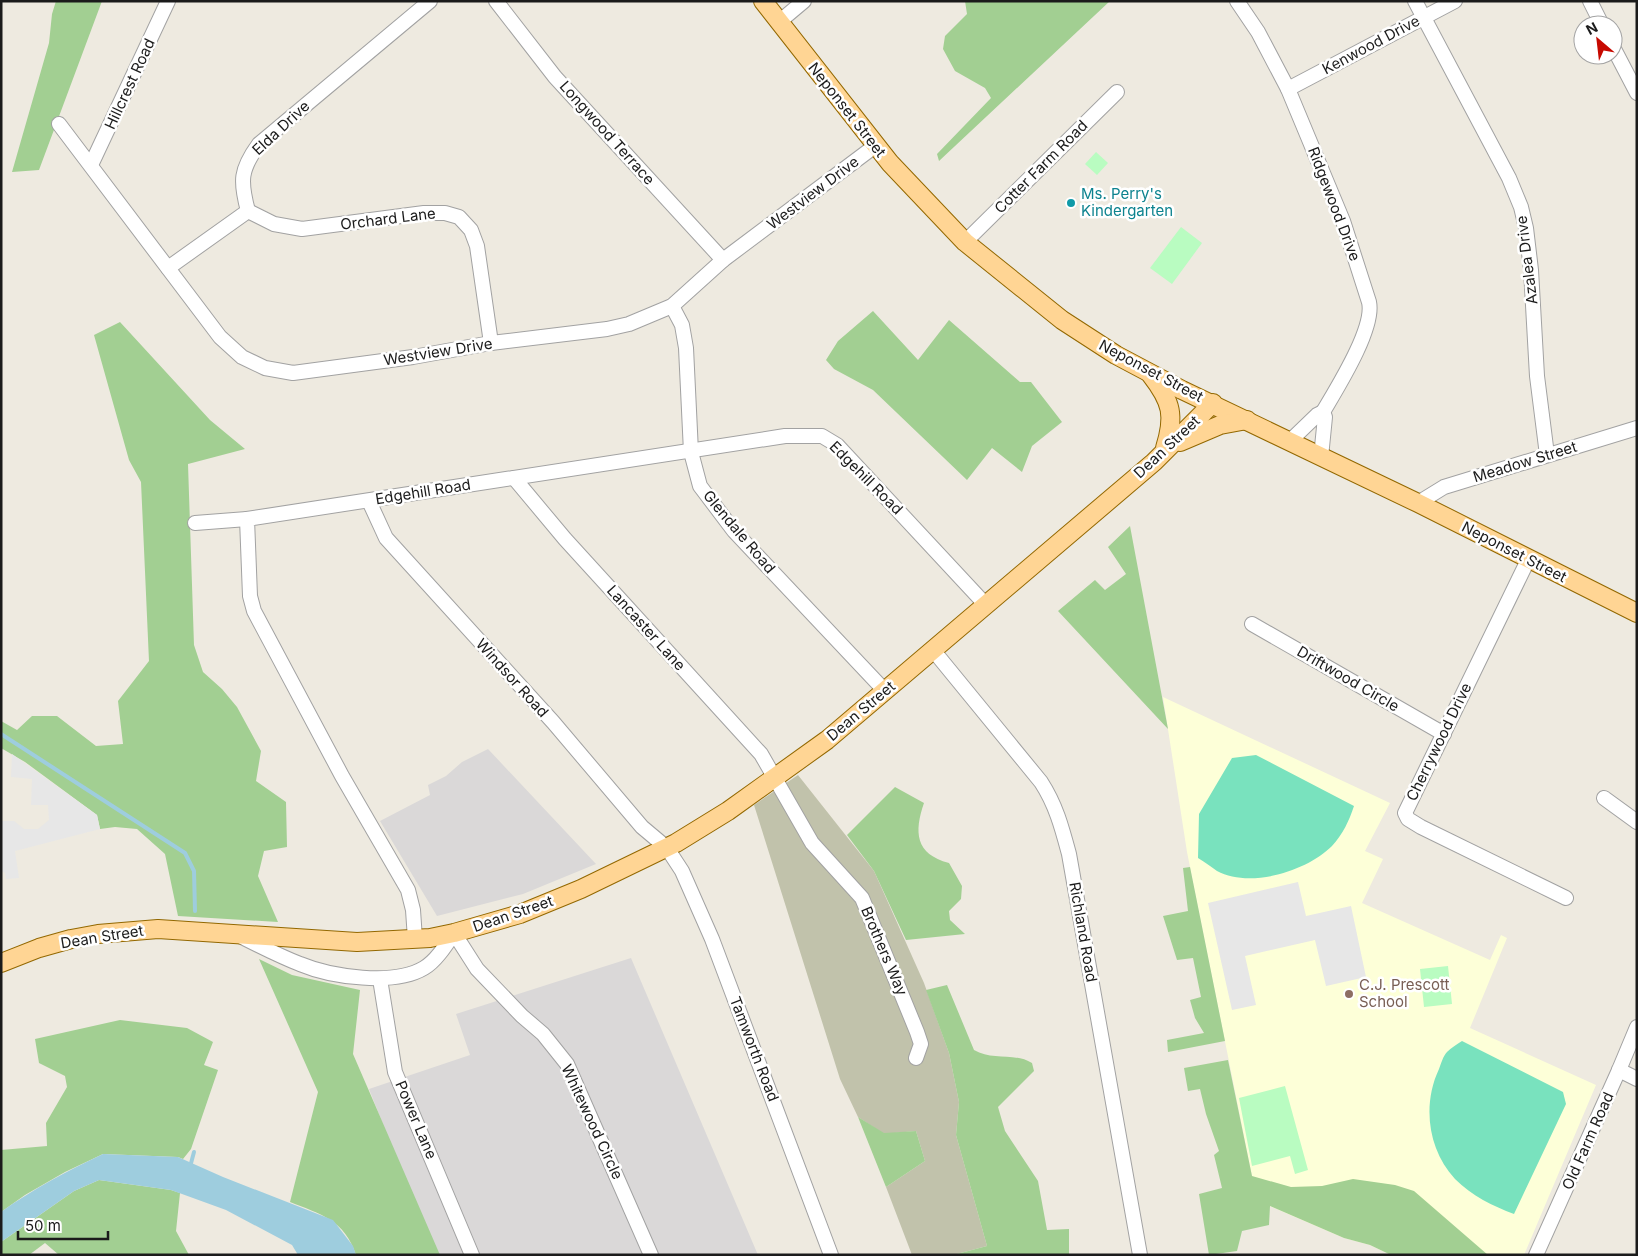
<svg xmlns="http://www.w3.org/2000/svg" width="1638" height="1256" viewBox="0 0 1638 1256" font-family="Inter,sans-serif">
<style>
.residential{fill:#dad8d8}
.education{fill:#fdffd8}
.construction{fill:#c1c2ab}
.forest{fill:#a2cf92}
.park{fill:#b9fcc1}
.pitch{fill:#79e2be}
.parking{fill:#e7e7e7}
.water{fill:#9ecdde}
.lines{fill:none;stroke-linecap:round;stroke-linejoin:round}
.stream{stroke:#9ecdde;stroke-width:4}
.minor-casing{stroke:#a2a2a2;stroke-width:16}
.major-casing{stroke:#936800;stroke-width:20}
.minor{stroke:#fff;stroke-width:14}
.major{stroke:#ffd594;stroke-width:18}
.culture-dot{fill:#0f9aa8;stroke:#fff;stroke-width:2}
.education-dot{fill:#8d6e63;stroke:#fff;stroke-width:2}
.labels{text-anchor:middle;stroke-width:5;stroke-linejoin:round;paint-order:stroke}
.street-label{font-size:15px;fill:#1b1b1b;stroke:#fff}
.culture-label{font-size:15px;fill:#0d838f;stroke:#fff;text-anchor:start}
.education-label{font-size:15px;fill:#785e54;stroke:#fff;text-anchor:start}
</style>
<rect width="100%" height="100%" fill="#eeeae0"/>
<g class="residential">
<polygon points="488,749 596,864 523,894 437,916 380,821 430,795 428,785 446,776 462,762"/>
<polygon points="631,958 758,1255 435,1255 369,1089 470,1055 456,1014"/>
</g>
<polygon class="education" points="1163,697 1390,803 1365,851 1383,859 1362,903 1490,960 1501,935 1507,938 1470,1028 1596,1085 1524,1255 1391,1255 1370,1245 1344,1238 1244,1195 1252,1176 1187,852"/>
<polygon class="construction" points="798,775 874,871 924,983 949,1053 959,1102 956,1135 987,1246 953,1255 912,1255 886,1187 925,1161 916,1131 884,1134 858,1117 840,1079 754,805"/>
<g class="forest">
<polygon points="56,1 102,1 39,170 12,172 49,43 52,14"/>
<polygon points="965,1 1110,1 939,161 937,154 991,98 985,88 955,71 943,49 945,36 967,14"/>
<polygon points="873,311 918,360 949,320 1020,382 1031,382 1062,422 1032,446 1022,472 992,448 967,480 873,390 834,369 826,360 838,341"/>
<polygon points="120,322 210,420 245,449 188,464 194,645 203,672 222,689 237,707 261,751 256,781 286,802 287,847 264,851 258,876 278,922 178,916 165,854 137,829 115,827 100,829 97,815 25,762 1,748 1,721 17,730 32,716 57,716 96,746 123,744 118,701 149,661 141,482 129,460 94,335"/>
<polygon points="1130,526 1168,729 1058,611 1095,580 1105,590 1126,574 1108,547"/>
<path d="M895 787 924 803C914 832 915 854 949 863L962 886 961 899 949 911 950 920 965 934 906 940 874 871 847 835Z"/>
<polygon points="1190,867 1225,1041 1168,1052 1167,1040 1204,1033 1195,1018 1190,1000 1201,997 1193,958 1177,960 1163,916 1188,911 1183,868"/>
<path d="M259 959 292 975 360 990 353 1054 440 1255H356C345 1220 320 1214 290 1202L318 1092Z"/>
<path d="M947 985 974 1050C992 1061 1014 1052 1032 1063L1034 1071 998 1107 1005 1131 1038 1181 1047 1230 1069 1229V1255H953L987 1246 956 1135 959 1102 949 1053 926 990Z"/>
<polygon points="120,1020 187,1028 213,1042 204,1065 218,1070 191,1149 183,1159 178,1157 103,1154 65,1172 25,1195 1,1212 1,1150 47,1146 46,1123 67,1087 65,1076 39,1063 35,1039"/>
<polygon points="1228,1060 1252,1176 1291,1187 1322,1186 1353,1179 1395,1185 1414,1191 1488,1255 1391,1255 1370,1245 1344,1238 1270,1206 1269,1225 1242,1231 1237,1251 1209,1255 1199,1194 1222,1188 1214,1155 1219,1151 1206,1114 1200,1089 1188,1091 1184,1068"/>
<polygon points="858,1117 884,1133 916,1131 925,1161 886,1187"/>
<polygon points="99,1180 171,1190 180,1193 176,1231 189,1255 59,1255 45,1243 29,1255 1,1255 1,1242 74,1191"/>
</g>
<g class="park">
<polygon points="1096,152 1108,163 1097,175 1085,164"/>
<polygon points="1181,227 1202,243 1172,284 1150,268"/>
<polygon points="1448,966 1452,1004 1424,1007 1420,969"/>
<polygon points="1285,1086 1308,1170 1295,1174 1290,1156 1252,1166 1239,1098"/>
</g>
<g class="pitch">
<path d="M1256 755 1354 806C1349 821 1343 834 1332 846 1307 871 1250 889 1217 871 1211 867 1205 862 1198 858L1199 814 1232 758Z"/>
<path d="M1462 1041 1563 1092 1566 1104 1514 1214C1493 1206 1472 1196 1455 1179 1428 1150 1422 1105 1439 1069 1441 1064 1443 1056 1447 1052 1451 1048 1457 1044 1462 1041Z"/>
</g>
<g class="parking">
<polygon points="12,754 97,815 100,829 15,851 19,878 6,879 5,873 1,870 1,821 14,821 24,829 38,829 49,820 48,805 31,805 32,779 11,777"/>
<polygon points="1298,882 1306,916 1351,906 1366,977 1326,986 1315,940 1245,956 1256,1005 1232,1010 1208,903"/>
</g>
<path class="water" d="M103 1154 178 1157 223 1177 333 1220 353 1246 356 1255H298L292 1245 226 1210 171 1190 99 1180 74 1191 1 1242V1212C33 1189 67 1171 103 1154Z"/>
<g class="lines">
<g class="stream">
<polyline points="1,734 185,853 194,871 195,911"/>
<polyline points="190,1167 194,1152"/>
</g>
<g class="minor-casing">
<g id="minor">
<polyline points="496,1 555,77 723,260"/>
<path d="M1237 1 1258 32 1288 89 1343 221 1369 302C1375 328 1337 388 1323 412"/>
<polyline points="1415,1 1509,178 1521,207 1526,228 1531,270 1537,376 1547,455"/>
<polyline points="1590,1 1602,25"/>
<polyline points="779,22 804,1"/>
<polyline points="1613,47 1637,93"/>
<polyline points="1288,89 1455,1"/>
<polyline points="59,124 220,337 242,357 265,368 293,373 413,357 491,343 607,329 629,324 672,306 723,260 875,146"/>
<polyline points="91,165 168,1"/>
<polyline points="248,211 274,224 302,229 424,213 445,213 459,217 471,230 477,246 491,343"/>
<polyline points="965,242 1117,92"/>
<path d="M168 268 248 211C240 181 240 170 259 144L430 1"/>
<polyline points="672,306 682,325 686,348 691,452 700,486 734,531 885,691"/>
<polyline points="1290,441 1317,415 1323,412 1325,417 1321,457"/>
<polyline points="514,478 565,539 761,754 812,843 862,898 917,1032 921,1044 916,1058"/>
<polyline points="369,501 386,538 553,722 642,827 667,848 682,871 712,939 831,1255"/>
<polyline points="1418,503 1444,487 1637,428"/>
<polyline points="195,523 247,519"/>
<polyline points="1528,560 1405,813 1408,819 1421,827 1566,898"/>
<polyline points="1252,624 1444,734"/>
<path d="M933 650 1041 782C1056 805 1062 828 1069 854L1140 1255"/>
<polyline points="1604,798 1637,822"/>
<path d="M240 936C260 946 279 956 300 964 331 977 394 986 424 968 436 961 446 945 454 933L477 969 522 1016 543 1034 567 1064 651 1255"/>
<polyline points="415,939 413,910 408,890 342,776 254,611 250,596 247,519 785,436 822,436 837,445 985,604"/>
<polyline points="380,979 395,1072 472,1255"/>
<polyline points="1619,1070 1637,1079"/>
<polyline points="1536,1255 1619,1070 1637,1027"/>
</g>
</g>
<g class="major-casing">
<g id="major">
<polyline points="763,1 890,163 965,242 1062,320 1116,355 1182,390 1418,503 1637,613"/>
<path d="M1151 375C1172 402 1175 416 1165 448"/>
<polyline points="1180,442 1220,425 1247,420"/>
<polyline points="1,963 39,948 71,939 98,934 158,929 357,942 430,938 454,933 520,914 581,889 676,843 728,811 827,740 1154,462 1213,403"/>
</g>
</g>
<use href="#minor" class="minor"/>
<use href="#major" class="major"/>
</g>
<circle class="culture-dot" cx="1071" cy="203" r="5"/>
<circle class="education-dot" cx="1349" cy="994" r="5"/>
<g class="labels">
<g class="street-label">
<text transform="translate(1371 45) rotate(-28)" y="5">Kenwood Drive</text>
<text transform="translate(130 84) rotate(-65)" y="5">Hillcrest Road</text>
<text transform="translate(847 110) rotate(52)" y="5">Neponset Street</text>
<text transform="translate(281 128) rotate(-43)" y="5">Elda Drive</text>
<text transform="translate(607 133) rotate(48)" y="5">Longwood Terrace</text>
<text transform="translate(1041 167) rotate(-45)" y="5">Cotter Farm Road</text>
<text transform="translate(813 193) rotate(-37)" y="5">Westview Drive</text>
<text transform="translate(1334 204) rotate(69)" y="5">Ridgewood Drive</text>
<text transform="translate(388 219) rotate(-7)" y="5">Orchard Lane</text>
<text transform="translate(1527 260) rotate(-97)" y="5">Azalea Drive</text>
<text transform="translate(438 352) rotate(-9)" y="5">Westview Drive</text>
<text transform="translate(1151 371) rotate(28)" y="5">Neponset Street</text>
<text transform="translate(1167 447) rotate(-43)" y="5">Dean Street</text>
<text transform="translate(1525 462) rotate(-17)" y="5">Meadow Street</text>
<text transform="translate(866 478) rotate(45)" y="5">Edgehill Road</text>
<text transform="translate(423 492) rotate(-9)" y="5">Edgehill Road</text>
<text transform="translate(739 532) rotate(50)" y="5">Glendale Road</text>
<text transform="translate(1514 552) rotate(27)" y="5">Neponset Street</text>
<text transform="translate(646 628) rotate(48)" y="5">Lancaster Lane</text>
<text transform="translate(512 678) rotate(48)" y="5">Windsor Road</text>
<text transform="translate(1348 679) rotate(30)" y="5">Driftwood Circle</text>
<text transform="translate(861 711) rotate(-40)" y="5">Dean Street</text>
<text transform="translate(1439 742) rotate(-64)" y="5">Cherrywood Drive</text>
<text transform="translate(513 914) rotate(-19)" y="5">Dean Street</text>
<text transform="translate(1083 932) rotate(80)" y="5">Richland Road</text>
<text transform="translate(102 937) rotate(-9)" y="5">Dean Street</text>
<text transform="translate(884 951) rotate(67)" y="5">Brothers Way</text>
<text transform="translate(754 1049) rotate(69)" y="5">Tamworth Road</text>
<text transform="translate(416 1120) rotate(67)" y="5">Power Lane</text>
<text transform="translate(592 1122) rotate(65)" y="5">Whitewood Circle</text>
<text transform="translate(1588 1141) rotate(-66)" y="5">Old Farm Road</text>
</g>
<g class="culture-label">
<text x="1081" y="199">Ms. Perry's<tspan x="1081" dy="17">Kindergarten</tspan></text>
</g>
<g class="education-label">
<text x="1359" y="990">C.J. Prescott<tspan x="1359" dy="17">School</tspan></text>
</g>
</g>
<rect width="1638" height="1256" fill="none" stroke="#1b1b1b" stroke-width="5"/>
<g transform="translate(1598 40) rotate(332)"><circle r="24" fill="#ffffff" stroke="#a4a4a4"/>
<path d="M0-4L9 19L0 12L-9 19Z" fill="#c70900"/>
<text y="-8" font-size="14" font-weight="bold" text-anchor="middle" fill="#1b1b1b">N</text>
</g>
<path d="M18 1231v8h90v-8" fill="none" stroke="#1b1b1b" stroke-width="2.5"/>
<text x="25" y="1231" font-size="15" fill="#1b1b1b" stroke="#ffffff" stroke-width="4" paint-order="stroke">50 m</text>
</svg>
